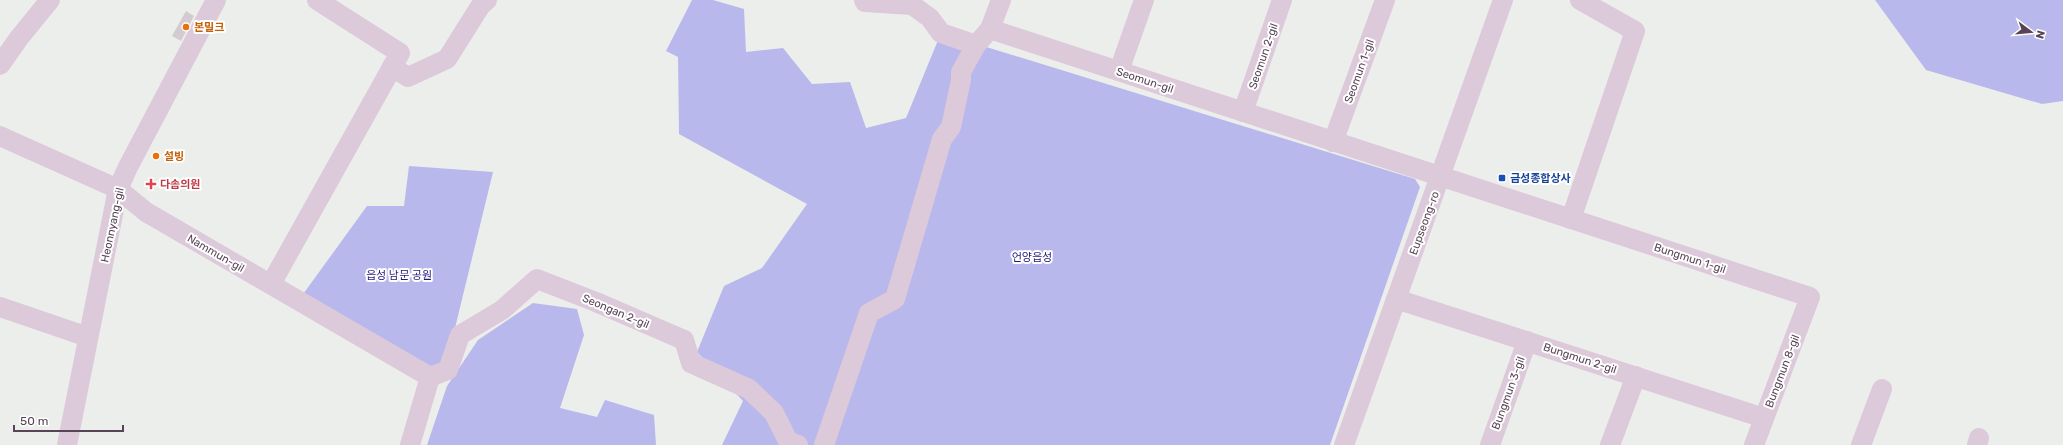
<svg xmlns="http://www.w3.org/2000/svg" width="2063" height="445" viewBox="0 0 2063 445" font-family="Rubik,'Noto Sans KR',sans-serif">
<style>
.green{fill:#b9b8ed}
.building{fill:#d3cbd1}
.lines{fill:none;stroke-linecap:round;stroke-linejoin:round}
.minor{stroke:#dcc9da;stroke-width:20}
.food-dot{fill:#e8710a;stroke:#fff;stroke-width:1.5}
.transit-dot{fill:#1a4fb4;stroke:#fff;stroke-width:1.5}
.health-dot{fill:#e0444e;stroke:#fff;stroke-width:1.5}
.labels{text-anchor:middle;stroke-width:4;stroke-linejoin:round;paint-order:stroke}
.food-label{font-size:11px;font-weight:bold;fill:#c56008;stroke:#fff;text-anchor:start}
.street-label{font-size:11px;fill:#584456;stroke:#fff}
.transit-label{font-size:11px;font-weight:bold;fill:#164399;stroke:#fff;text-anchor:start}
.health-label{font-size:11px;font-weight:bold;fill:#be3a42;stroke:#fff;text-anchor:start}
.park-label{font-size:11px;fill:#231678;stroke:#fff}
</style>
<rect width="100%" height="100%" fill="#eceeeb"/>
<g class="green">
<polygon points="692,0 713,0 744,9 746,52 783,48 812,84 850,82 866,128 906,118 941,33 1415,179 1420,187 1330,445 722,445 743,401 697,352 724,286 762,268 807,204 679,134 678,57 666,51"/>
<polygon points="1875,0 2063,0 2063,101 2042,104 1926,70"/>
<polygon points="409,166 493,172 446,365 429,369 301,297 367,206 404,206"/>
<polygon points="533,303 577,309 584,335 560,408 597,417 605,400 654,415 656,445 427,445 447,386 478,340"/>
</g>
<polygon class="building" points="186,11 194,16 181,41 172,36"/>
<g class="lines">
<g class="minor">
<polyline points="864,0 865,2 912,5 930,18 941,33 976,45 990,29 1001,0"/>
<polyline points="990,29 1810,297 1754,445"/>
<polyline points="0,65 19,38 50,0"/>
<polyline points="392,67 408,77 447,59 481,5 487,0"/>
<polyline points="1119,71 1144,0"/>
<polyline points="1243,112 1282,0"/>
<polyline points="0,136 118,189 146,212 430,377"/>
<polyline points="1333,142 1385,0"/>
<polyline points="1571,219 1635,31 1580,0"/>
<polyline points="271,284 400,53 317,0"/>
<polyline points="1396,299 1764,418"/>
<polyline points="0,307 88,337"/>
<polyline points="430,377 448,370 460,335 502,310 537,279 596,302 684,340 691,363 749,389 774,413 788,441 798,445"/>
<polyline points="67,445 118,189 128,167 216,0"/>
<polyline points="410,445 430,377"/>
<polyline points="824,445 869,313 895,299 942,139 951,127 961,80 961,72 976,45"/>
<polyline points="1344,445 1503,0"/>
<polyline points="1490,445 1527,341"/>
<polyline points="1610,445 1636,376"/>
<polyline points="1861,445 1882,389"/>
<polyline points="1977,445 1979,438"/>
</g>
</g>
<g class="food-dot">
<circle cx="186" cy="27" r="4"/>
<circle cx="156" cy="156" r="4"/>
</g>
<rect class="transit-dot" x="1498" y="174" width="8" height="8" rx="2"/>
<path class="health-dot" d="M149 178h4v4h4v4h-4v4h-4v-4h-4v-4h4z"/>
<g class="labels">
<g class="food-label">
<text x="194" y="31">본밀크</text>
<text x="164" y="160">설빙</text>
</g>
<g class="street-label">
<text transform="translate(1263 56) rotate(-71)" y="4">Seomun 2-gil</text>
<text transform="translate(1359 71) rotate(-70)" y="4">Seomun 1-gil</text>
<text transform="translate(1145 80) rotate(18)" y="4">Seomun-gil</text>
<text transform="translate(1424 223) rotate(-70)" y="4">Eupseong-ro</text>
<text transform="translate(112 225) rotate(-78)" y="4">Heonnyang-gil</text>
<text transform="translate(216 253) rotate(30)" y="4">Nammun-gil</text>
<text transform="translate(1690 258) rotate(18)" y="4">Bungmun 1-gil</text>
<text transform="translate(616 311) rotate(23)" y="4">Seongan 2-gil</text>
<text transform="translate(1580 358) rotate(18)" y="4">Bungmun 2-gil</text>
<text transform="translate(1782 371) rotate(-69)" y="4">Bungmun 8-gil</text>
<text transform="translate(1508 393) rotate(-70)" y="4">Bungmun 3-gil</text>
</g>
<g class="transit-label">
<text x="1510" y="182">금성종합상사</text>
</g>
<g class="health-label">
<text x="160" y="188">다솜의원</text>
</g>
<g class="park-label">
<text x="1032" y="261">언양읍성</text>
<text x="399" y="279">읍성 남문 공원</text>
</g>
</g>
<g transform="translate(2031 32) rotate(106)" stroke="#ffffff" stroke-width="3" paint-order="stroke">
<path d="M0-3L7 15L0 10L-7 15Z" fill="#584456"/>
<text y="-6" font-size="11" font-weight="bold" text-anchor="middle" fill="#584456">N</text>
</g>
<path d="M14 425v6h109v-6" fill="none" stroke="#584456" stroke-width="2"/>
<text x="20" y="425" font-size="12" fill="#584456" stroke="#ffffff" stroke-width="3" paint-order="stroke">50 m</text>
</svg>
